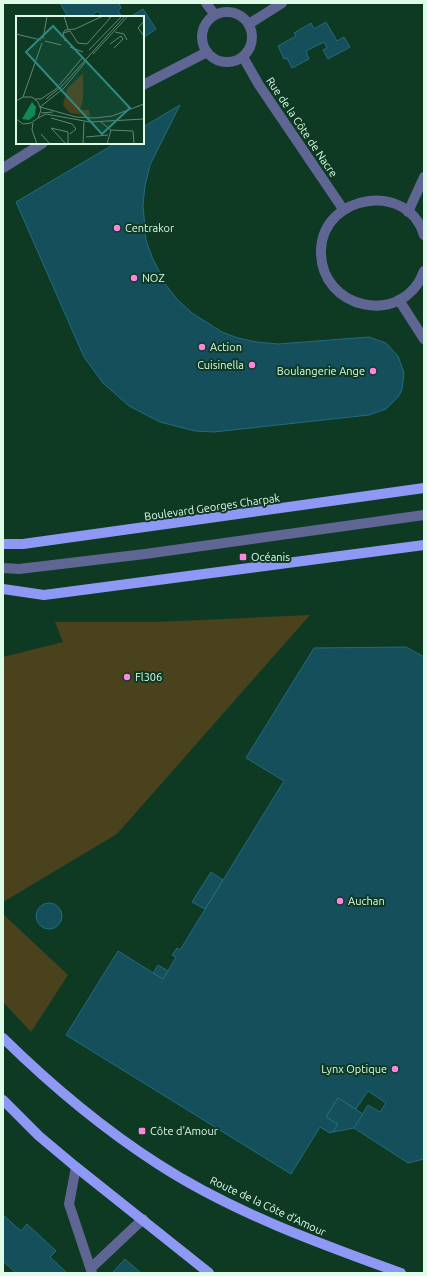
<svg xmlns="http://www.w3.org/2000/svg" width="427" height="1276" viewBox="0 0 427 1276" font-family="Ubuntu,sans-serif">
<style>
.grass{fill:#4a421d}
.building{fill:#164f5c;stroke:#216c7e}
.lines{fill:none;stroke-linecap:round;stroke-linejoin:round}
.minor{stroke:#5f6693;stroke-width:10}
.major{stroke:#8e99f6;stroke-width:10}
.poi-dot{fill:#fe86e1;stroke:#0e3923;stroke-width:1.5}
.labels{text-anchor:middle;stroke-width:4;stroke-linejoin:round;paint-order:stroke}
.street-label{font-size:11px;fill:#defbe8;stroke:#0e3923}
.poi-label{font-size:11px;fill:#defbe8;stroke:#0e3923;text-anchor:start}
.inset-road{fill:none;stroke:#618772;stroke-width:1}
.view{fill:#2e8a80;fill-opacity:0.15;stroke:#2e8a80;stroke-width:2}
.inset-edge{fill:none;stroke:#defbe8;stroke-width:2}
</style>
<rect width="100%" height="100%" fill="#0e3923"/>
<g class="grass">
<polygon points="310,615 117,834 3,902 3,657 63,642 55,622 157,622"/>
<polygon points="3,914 68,975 31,1032 3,1002"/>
</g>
<g class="building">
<polygon points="63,3 119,3 121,8 118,11 122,17 102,17 98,11 89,17 68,17 61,5"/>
<polygon points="143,9 156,29 143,38 143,17 130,17"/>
<polygon points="326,22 337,41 344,37 350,47 328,59 323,50 327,48 324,42 306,51 309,59 292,68 287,58 284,59 278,46 296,36 294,33 311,23 314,29"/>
<polygon points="180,105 150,165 145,186 143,205 146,240 152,257 166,285 177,299 192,313 222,332 238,338 257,342 278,344 369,337 386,343 398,356 404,373 402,390 398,397 386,409 369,415 214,432 195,431 160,422 129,406 103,383 84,357 16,202 116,143 143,143 143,127"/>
<polygon points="406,647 424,657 424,1159 408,1163 354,1128 368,1105 380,1112 386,1103 368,1091 356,1109 338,1098 326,1117 338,1124 333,1132 330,1133 320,1127 291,1174 66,1035 118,951 163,979 168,971 176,957 172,955 177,948 180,950 284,781 246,758 314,648"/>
<polygon points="211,872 223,880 205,909 192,902"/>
<circle cx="49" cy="916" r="13"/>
<polygon points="158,965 168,971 163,979 153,973"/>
<polygon points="338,1098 363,1114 354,1128 333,1132 338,1124 326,1117"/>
<polygon points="3,1215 21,1231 27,1224 56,1251 50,1257 67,1273 16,1273 3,1261"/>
<polygon points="125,1259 141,1273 112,1273"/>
</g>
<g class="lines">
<g class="minor">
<polyline points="206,3 215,15"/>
<circle cx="227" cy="37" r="25"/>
<polyline points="249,24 282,3"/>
<polyline points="243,57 259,85 343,209"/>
<polyline points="143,85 207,52"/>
<polyline points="3,168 43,143"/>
<polyline points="408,212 424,177"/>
<path d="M424 235C408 181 323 194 321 250 319 310 404 328 424 271"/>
<polyline points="399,300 424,339"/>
<polyline points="3,568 19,569 145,554 424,515"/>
<polyline points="76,1167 69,1204 92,1273"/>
<polyline points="91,1268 143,1219"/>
</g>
<g class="major">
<polyline points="3,544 23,544 424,488"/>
<polyline points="3,589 44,595 424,545"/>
<path d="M3 1038C51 1085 102 1128 158 1164 232 1212 318 1243 401 1273"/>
<polyline points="3,1100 39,1136 76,1167 209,1273"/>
</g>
</g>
<g class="poi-dot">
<circle cx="117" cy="228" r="4"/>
<circle cx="134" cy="278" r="4"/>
<circle cx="202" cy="347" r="4"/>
<circle cx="252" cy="365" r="4"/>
<circle cx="373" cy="371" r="4"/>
<rect x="239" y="553" width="8" height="8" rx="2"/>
<circle cx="127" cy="677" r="4"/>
<circle cx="340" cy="901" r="4"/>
<circle cx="395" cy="1069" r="4"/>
<rect x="138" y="1127" width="8" height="8" rx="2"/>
</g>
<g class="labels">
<g class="street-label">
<text transform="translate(302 127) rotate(56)" y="4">Rue de la Côte de Nacre</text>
<text transform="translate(212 507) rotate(-8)" y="4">Boulevard Georges Charpak</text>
<text transform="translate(268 1206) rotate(25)" y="4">Route de la Côte d'Amour</text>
</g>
<g class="poi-label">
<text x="125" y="232">Centrakor</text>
<text x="142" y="282">NOZ</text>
<text x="210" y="351">Action</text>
<text x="244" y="369" text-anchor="end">Cuisinella</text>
<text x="365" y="375" text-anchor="end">Boulangerie Ange</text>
<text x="251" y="561">Océanis</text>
<text x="135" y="681">Fl306</text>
<text x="348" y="905">Auchan</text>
<text x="387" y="1073" text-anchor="end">Lynx Optique</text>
<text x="150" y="1135">Côte d'Amour</text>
</g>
</g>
<g transform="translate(16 16)">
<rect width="128" height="128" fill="#0e3923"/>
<path d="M67 57V83L64 94H73L74 100 54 97 47 89 51 73Z" fill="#4a421d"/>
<path d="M16 86 20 91 19 99 13 104 6 103Z" fill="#138a55"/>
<path class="inset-road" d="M48 0 52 13M128 5 122 12 128 20M99 16 108 18 111 24M47 17 54 15 62 27 71 28 95 1 87 0 59 13 49 14 47 17 49 25M0 18 25 24M27 23 31 0M29 25 45 29M94 28 105 20 107 23 98 32M54 31 67 36M73 34 106 0M77 38 112 0M71 44 48 72 24 91 60 101 79 102 96 100 128 88M7 81 26 27M19 83H25L40 73 67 41M30 83 45 71 109 0M0 85 7 81H16L22 86 25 94 22 102 15 107 7 108 0 103M25 97 37 96M22 102 30 98 74 106 128 103M35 102 56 108 60 113 54 118M85 106 95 114 117 115 118 128M17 107 16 114 21 128M25 118 34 128M70 121 92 119M50 128 35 112 52 116V128M67 128 68 106M91 128 95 114"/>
<path class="view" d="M37 10 114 92 86 118 10 36Z"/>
<rect width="128" height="128" class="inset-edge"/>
</g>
<rect width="427" height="1276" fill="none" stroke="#defbe8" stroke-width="8"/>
</svg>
